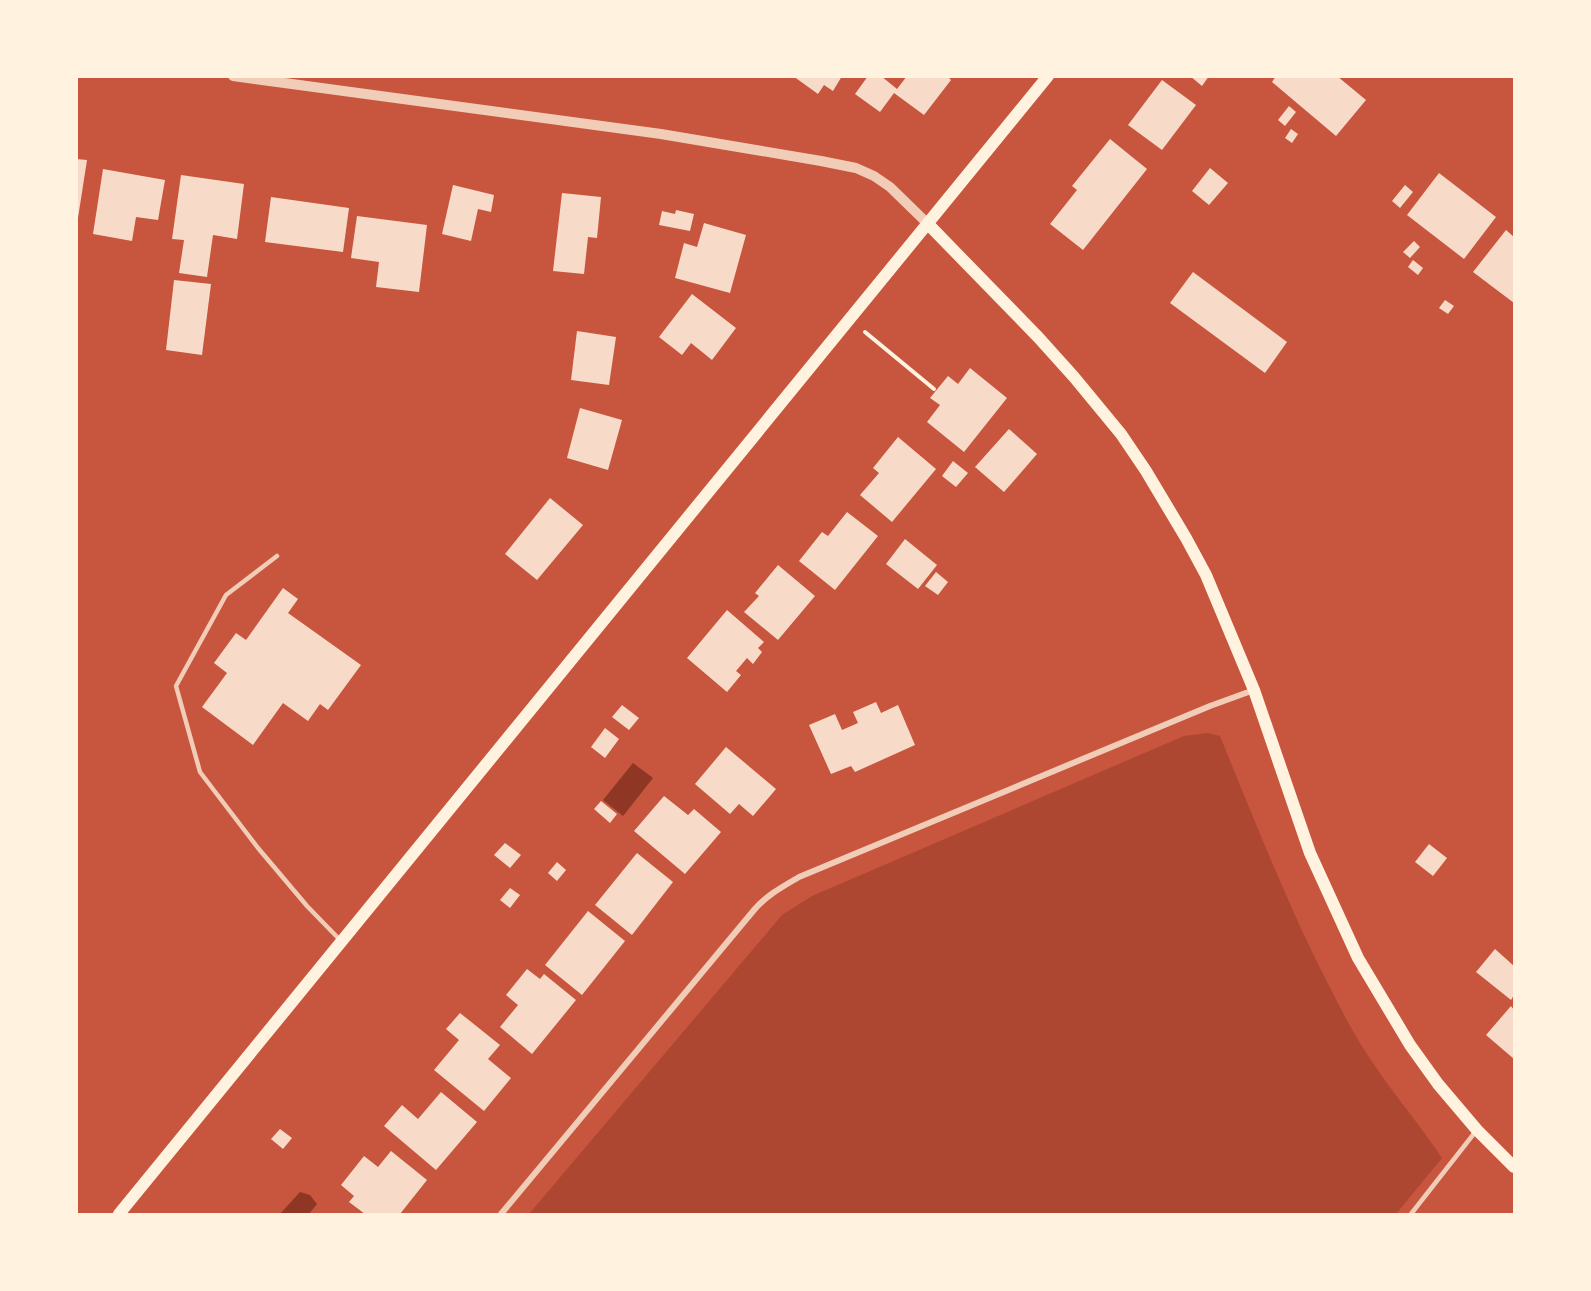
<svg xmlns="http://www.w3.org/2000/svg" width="1591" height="1291" viewBox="0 0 1591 1291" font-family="'Work Sans',sans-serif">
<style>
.green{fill:#ae4732}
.water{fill:#8f3625}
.building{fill:#f7dbc8}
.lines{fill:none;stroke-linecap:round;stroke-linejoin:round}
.path{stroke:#fff3e0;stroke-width:4}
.service{stroke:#f1ccb7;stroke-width:4.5}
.minor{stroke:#f1ccb7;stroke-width:6}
.tertiary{stroke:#f1ccb7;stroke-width:10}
.secondary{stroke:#fff3e0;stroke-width:12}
</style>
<rect width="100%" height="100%" fill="#c8553d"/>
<path class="green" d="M1208 733 1220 736C1251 812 1281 888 1317 962 1331 989 1344 1017 1360 1043 1384 1083 1416 1119 1442 1158L1396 1214H529L782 915 812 896 1184 736Z"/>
<g class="water">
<polygon points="633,763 653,778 623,816 603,800"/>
<polygon points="300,1192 310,1195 317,1204 309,1214 280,1214"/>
</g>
<g class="building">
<polygon points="793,76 842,76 833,91 824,85 818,94"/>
<polygon points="868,76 881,76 897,89 907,76 947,76 951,80 924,115 894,93 880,112 855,94"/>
<polygon points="1190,76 1209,76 1202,86"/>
<polygon points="1276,76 1337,76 1366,100 1336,136 1272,82"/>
<polygon points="1162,80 1196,105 1162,150 1128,125"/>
<polygon points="1289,106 1296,112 1285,126 1278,120"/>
<polygon points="1291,129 1298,134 1292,143 1285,138"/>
<polygon points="1110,139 1147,169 1083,250 1050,224 1077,190 1072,186"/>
<polygon points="76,159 87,160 78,218 76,218"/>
<polygon points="1210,168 1228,183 1209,205 1192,191"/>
<polygon points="103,169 165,180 158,220 136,217 132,241 93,234"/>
<polygon points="1439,173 1496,217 1464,259 1407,215"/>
<polygon points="181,175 244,184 237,239 213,235 207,277 179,273 184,240 172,239"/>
<polygon points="453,185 494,195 491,212 478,209 471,241 442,234"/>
<polygon points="1405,185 1413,192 1400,208 1392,201"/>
<polygon points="562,193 601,197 597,238 588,237 584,274 553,271"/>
<polygon points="271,197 349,208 343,252 265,242"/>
<polygon points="676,210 694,214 690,231 659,225 662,211 675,214"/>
<polygon points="357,216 427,225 419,292 376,287 379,262 351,258"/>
<polygon points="704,223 746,235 730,293 675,278 684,243 697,247"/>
<polygon points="1506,230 1514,237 1514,303 1473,272"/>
<polygon points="1414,241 1420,247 1410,258 1403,252"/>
<polygon points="1413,260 1423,268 1418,275 1408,267"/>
<polygon points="1193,272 1287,342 1265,373 1170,303"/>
<polygon points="174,280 211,284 202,355 166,350"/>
<polygon points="692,294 736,328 712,360 691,343 682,355 659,337"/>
<polygon points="1445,300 1454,306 1448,314 1439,308"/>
<polygon points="577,331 616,337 609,385 571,380"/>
<polygon points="970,368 1007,398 964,452 927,422 940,405 930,398 948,376 958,384"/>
<polygon points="580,408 622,420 608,470 567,458"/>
<polygon points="1009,429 1037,454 1004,492 975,467"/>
<polygon points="898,437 936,469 892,522 860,495 879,473 873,468"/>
<polygon points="953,461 968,473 956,487 942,476"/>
<polygon points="550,498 583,525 537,580 505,554"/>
<polygon points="847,512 878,536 835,590 799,561 822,532 828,536"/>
<polygon points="905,539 937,565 918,589 886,564"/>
<polygon points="778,565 815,596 778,640 744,612 759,596 755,593"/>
<polygon points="936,572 948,582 938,595 925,586"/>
<polygon points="283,588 298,599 288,613 361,665 328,710 320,704 308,721 283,703 253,745 202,707 227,673 214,663 236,633 246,640"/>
<polygon points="727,610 764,642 758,648 762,652 753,664 747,658 736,671 741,675 727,692 687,658"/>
<polygon points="876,702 881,713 898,705 915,745 855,772 851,766 831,774 809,725 835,714 842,730 858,723 853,712"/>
<polygon points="622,705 639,718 629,730 612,717"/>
<polygon points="605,728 619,739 605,758 591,747"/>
<polygon points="726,747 776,789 753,816 739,804 730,814 695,784"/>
<polygon points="664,796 688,815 694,809 721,832 685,874 634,831"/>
<polygon points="601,801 617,814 610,823 594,809"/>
<polygon points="505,843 521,855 510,868 494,855"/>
<polygon points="1429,844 1447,858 1433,876 1415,862"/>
<polygon points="637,853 673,882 632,935 595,905"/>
<polygon points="557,862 566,870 557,881 548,873"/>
<polygon points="510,888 520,895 510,908 500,900"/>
<polygon points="588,911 625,941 582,995 545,965"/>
<polygon points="1495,949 1514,966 1514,995 1511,1000 1476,972"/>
<polygon points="527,969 540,979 544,974 576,1000 532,1054 500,1027 518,1005 506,995"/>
<polygon points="1511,1006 1514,1010 1514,1059 1486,1035"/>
<polygon points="460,1013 500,1045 488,1059 511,1078 484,1111 434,1070 459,1040 446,1029"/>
<polygon points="441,1092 477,1122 436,1170 384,1126 402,1105 418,1119"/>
<polygon points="280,1129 292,1138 283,1149 271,1139"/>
<polygon points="391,1151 427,1180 400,1214 365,1214 349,1202 354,1196 341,1185 364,1156 378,1167"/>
</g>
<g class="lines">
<polyline class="path" points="865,332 934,389"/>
<g class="service">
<polyline points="277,556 226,595 176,686 200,772 258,848 307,906 341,941"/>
<polyline points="1411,1214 1476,1131"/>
</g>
<path class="minor" d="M501 1214 754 910C767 895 782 887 799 877L1210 706 1254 690"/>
<polyline class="tertiary" points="233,76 661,134 821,161 856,168 874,176 890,187 928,224"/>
<g class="secondary">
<polyline points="928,224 1038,337 1074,377 1121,434 1146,471 1186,538 1206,575 1254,690 1310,853 1358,958 1410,1045 1438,1084 1477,1130 1514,1167"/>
<polyline points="119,1214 1048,76"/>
</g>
</g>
<rect width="1591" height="1291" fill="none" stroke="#fff3e0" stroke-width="156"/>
</svg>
